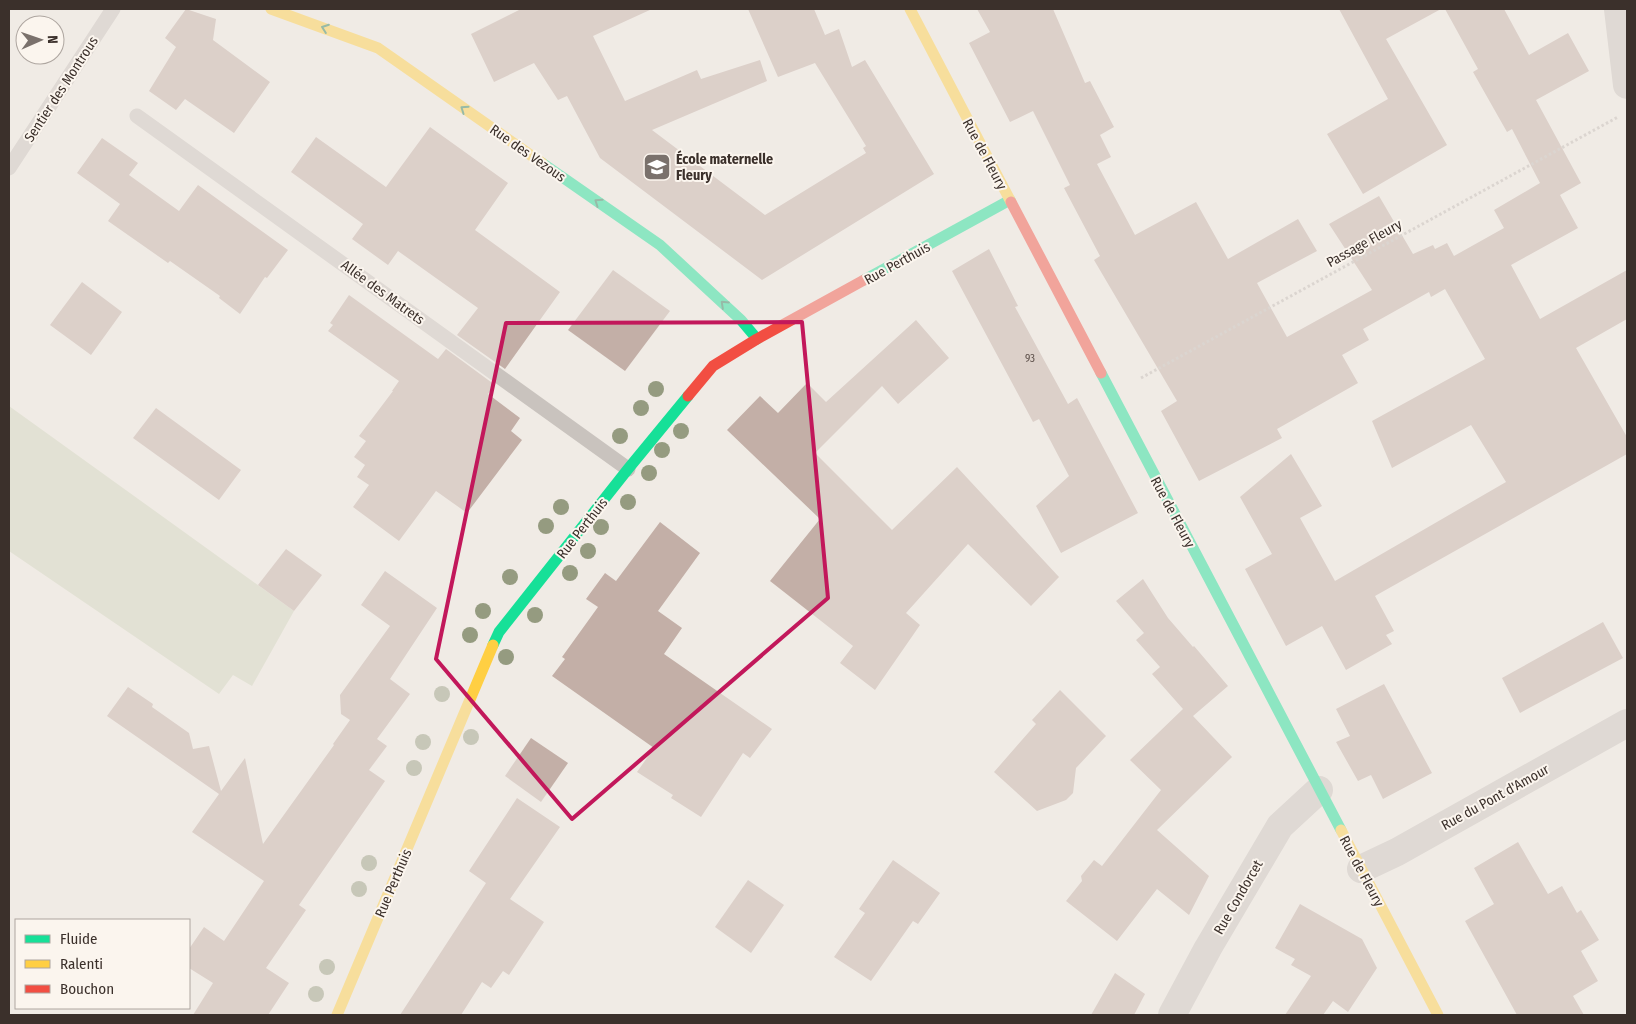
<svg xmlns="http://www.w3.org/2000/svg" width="1636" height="1024" viewBox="0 0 1636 1024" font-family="'Fira Sans Condensed',sans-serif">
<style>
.green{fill:#d1d6bf}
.building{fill:#c3afa7}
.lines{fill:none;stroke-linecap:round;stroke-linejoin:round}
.path{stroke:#c2bbb6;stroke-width:3;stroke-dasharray:2.5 2.5;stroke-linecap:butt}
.lane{stroke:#c9c3be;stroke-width:15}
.street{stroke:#c9c3be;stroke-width:28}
.fast{stroke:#16e098;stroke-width:11}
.slow{stroke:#ffcf43;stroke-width:11}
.jam{stroke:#f24e42;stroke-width:11}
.tree{fill:#959b80}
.oneway{stroke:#2a7f5c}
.marked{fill:none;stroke:#c2185b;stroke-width:4;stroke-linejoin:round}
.labels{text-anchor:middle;stroke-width:4;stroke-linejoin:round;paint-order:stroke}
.number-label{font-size:11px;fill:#5d504a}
.street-label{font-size:14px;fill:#3b302b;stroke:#fbf5ee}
.poi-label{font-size:14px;font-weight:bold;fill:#3b302b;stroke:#fbf5ee;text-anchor:start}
</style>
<rect width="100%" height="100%" fill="#f0ebe5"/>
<polygon class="green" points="9,406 294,611 252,686 233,675 219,694 9,551"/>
<g class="building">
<polygon points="186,9 216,19 213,40 270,82 234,133 185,99 176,110 149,91 176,47 165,38"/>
<polygon points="521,9 652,9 593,36 625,101 697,70 701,79 760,60 767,81 652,130 765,215 866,153 863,148 866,146 815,63 778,77 748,9 814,9 825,35 839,29 852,67 865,60 934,174 762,280 600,158 567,96 558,100 534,63 494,82 471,34"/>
<polygon points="977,9 1053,9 1085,83 1090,81 1114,127 1100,135 1111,157 1097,164 1135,235 1196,202 1228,259 1298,219 1317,251 1257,283 1287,337 1372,290 1329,224 1379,196 1413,254 1433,245 1435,249 1447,243 1454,256 1504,228 1494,210 1540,183 1512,129 1507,132 1473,72 1478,69 1445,9 1504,9 1529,55 1568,33 1589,71 1536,100 1581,183 1560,195 1578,228 1511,265 1540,319 1627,270 1627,319 1576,348 1627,437 1627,454 1375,596 1394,631 1386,635 1392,644 1346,670 1322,626 1286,646 1245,569 1272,554 1240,497 1291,454 1322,506 1300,518 1335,581 1506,482 1471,425 1392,468 1372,421 1485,359 1445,289 1431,297 1429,292 1363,329 1369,340 1342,355 1358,383 1277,429 1282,438 1199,481 1161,411 1177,401 1094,260 1100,256 1064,188 1070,185 1033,111 1010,122 969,43 990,32"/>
<polygon points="1339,9 1441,9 1386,39 1447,145 1363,194 1327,134 1388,99"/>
<polygon points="430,127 508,183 475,230 560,292 505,369 457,335 478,308 398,251 388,265 352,239 363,224 291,172 316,137 386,187"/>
<polygon points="102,138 138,163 129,175 179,211 198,185 288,250 267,278 265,277 240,314 219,298 220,296 170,261 168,263 108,221 120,204 77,173"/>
<polygon points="989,249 1018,306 1015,307 1068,404 1077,398 1138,513 1061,553 1036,506 1069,476 1039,419 1033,422 952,271"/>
<polygon points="613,270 670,311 625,371 568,330"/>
<polygon points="82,282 122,312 91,355 50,325"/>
<polygon points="349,295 438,359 446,349 495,385 488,394 520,418 511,431 522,440 467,513 436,491 399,541 353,507 369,485 357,477 365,465 354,457 366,441 359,436 393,391 392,391 399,381 328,331 333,325 330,323"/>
<polygon points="916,320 949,358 898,404 882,386 815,453 892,530 957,467 1059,577 1031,606 968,544 906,613 920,625 875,690 840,663 853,646 770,581 820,519 727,430 760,396 778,413 807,383 826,402"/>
<polygon points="156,408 241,470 219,500 133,438"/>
<polygon points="660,522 700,553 658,611 682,628 664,654 772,729 750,758 743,753 701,817 671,798 673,795 637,772 654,748 552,676 565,659 562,657 598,607 586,599 605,573 616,581"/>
<polygon points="286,549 322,575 294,611 258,585"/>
<polygon points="385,571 437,608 390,679 410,694 377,739 387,746 369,770 385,781 299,905 306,910 266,968 289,983 268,1015 193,1015 213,983 189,968 189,949 204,927 224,941 264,881 192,832 219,794 107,716 128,687 153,704 152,707 189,733 193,749 209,746 221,791 245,758 263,844 334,745 333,744 350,720 341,714 340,695 390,626 361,605"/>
<polygon points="1143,579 1168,618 1193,647 1194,646 1228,686 1193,716 1232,757 1157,830 1209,876 1189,915 1157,889 1117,941 1066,901 1082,881 1081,876 1094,860 1102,866 1161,790 1130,760 1183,709 1152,674 1160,667 1136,640 1144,633 1116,601"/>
<polygon points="1603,622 1623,658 1520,713 1502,678"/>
<polygon points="1384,684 1432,773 1383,799 1371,775 1358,781 1336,742 1350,736 1336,709"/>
<polygon points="1060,690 1106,736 1076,768 1073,793 1066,800 1037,811 994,772 1036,724 1032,720"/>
<polygon points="531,738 568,763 541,802 505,776"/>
<polygon points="517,798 560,827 510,899 544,922 509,975 503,971 491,988 482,982 461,1015 400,1015 486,883 469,871"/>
<polygon points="1518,842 1548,894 1562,886 1577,913 1581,910 1599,940 1581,951 1598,981 1573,996 1584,1015 1517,1015 1465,921 1494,904 1474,868"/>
<polygon points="893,860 940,893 918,924 913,921 871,981 834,957 865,913 859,909"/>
<polygon points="748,880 784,905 751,953 715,927"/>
<polygon points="1300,904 1362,939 1377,968 1348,1012 1333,1001 1323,1015 1285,1015 1311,976 1291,965 1295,959 1275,948"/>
<polygon points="1115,973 1145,994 1134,1015 1091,1015"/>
</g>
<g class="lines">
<polyline class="path" points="1141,378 1618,117"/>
<g class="lane">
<polyline points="137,116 628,469"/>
<polyline points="9,168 113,9"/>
</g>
<g class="street">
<polyline points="1618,9 1627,85"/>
<polyline points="1361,869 1397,852 1627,723"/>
<polyline points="1172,1015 1208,948 1280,826 1319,790"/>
</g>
<g class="fast">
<polyline points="542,163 660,245 741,320 757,339"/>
<polyline points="864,280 1010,200"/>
<polyline points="1101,373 1341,830"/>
<polyline points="493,645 499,632 628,469 688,396"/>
</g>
<g class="slow">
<polyline points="271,9 378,48 542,163"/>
<polyline points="910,9 1011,202"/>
<polyline points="1341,830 1438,1015"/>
<polyline points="337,1015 493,645"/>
</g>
<g class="jam">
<polyline points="1011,202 1101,373"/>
<polyline points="688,396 713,366 757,339 864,280"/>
</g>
</g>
<g class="tree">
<circle cx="656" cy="389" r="8"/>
<circle cx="641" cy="408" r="8"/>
<circle cx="681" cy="431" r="8"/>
<circle cx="620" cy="436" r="8"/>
<circle cx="662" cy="450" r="8"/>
<circle cx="649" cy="473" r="8"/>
<circle cx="628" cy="502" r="8"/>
<circle cx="561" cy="507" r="8"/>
<circle cx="546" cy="526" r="8"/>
<circle cx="601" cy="527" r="8"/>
<circle cx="588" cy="551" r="8"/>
<circle cx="570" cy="573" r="8"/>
<circle cx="510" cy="577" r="8"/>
<circle cx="483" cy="611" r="8"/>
<circle cx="535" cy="615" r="8"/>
<circle cx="470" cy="635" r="8"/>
<circle cx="506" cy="657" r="8"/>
<circle cx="442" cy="694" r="8"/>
<circle cx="471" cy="737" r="8"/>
<circle cx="423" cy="742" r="8"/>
<circle cx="414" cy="768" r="8"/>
<circle cx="369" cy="863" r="8"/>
<circle cx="359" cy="889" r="8"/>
<circle cx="327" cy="967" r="8"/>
<circle cx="316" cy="994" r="8"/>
</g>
<defs><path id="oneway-chevron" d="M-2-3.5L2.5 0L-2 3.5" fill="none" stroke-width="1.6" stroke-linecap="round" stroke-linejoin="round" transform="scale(1.25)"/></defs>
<g class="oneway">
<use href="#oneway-chevron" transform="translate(325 28) rotate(-160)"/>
<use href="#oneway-chevron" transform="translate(464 109) rotate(-145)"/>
<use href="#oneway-chevron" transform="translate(598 202) rotate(-145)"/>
<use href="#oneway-chevron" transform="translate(724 304) rotate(-137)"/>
</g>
<path d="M0 0H1636V1024H0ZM802 322 828 598 572 819 436 659 506 323Z" fill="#f0ebe5" fill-opacity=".55" fill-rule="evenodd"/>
<path class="marked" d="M802 322 828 598 572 819 436 659 506 323Z"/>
<defs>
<g id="school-square" transform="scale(1.4375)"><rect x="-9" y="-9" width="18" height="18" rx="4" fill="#7a716c" stroke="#fbf5ee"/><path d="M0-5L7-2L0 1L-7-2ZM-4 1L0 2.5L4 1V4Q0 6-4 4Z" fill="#fff"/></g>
</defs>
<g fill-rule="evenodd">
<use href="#school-square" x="657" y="167"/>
</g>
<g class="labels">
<g class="number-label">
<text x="1030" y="362">93</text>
</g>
<g class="street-label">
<text transform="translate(61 89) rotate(-57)" y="5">Sentier des Montrous</text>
<text transform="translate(528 153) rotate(35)" y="5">Rue des Vezous</text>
<text transform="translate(985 154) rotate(62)" y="5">Rue de Fleury</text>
<text transform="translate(1364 243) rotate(-29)" y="5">Passage Fleury</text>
<text transform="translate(897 263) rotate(-29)" y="5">Rue Perthuis</text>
<text transform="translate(383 292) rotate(36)" y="5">Allée des Matrets</text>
<text transform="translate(1173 512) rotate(62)" y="5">Rue de Fleury</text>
<text transform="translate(582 528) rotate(-52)" y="5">Rue Perthuis</text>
<text transform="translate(1495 797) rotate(-29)" y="5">Rue du Pont d'Amour</text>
<text transform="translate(1362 871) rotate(62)" y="5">Rue de Fleury</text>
<text transform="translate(393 883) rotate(-67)" y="5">Rue Perthuis</text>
<text transform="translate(1238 897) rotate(-60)" y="5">Rue Condorcet</text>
</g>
<g class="poi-label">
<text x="676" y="164">École maternelle<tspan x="676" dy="16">Fleury</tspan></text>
</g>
</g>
<rect width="1636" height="1024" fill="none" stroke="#3b302b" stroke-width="20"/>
<rect x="15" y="919" width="175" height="90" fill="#fbf5ee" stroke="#aea6a0"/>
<rect x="25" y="935" width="25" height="8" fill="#16e098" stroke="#aea6a0"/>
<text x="60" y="944" font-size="15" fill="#3b302b">Fluide</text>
<rect x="25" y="960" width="25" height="8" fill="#ffcf43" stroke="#aea6a0"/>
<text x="60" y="969" font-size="15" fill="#3b302b">Ralenti</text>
<rect x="25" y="985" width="25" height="8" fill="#f24e42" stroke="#aea6a0"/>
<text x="60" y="994" font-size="15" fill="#3b302b">Bouchon</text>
<g transform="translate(40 40) rotate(88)"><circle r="24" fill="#fbf5ee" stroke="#aea6a0"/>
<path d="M0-4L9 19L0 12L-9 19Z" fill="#7a716c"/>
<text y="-8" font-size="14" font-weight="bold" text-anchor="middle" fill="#3b302b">N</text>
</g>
</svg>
